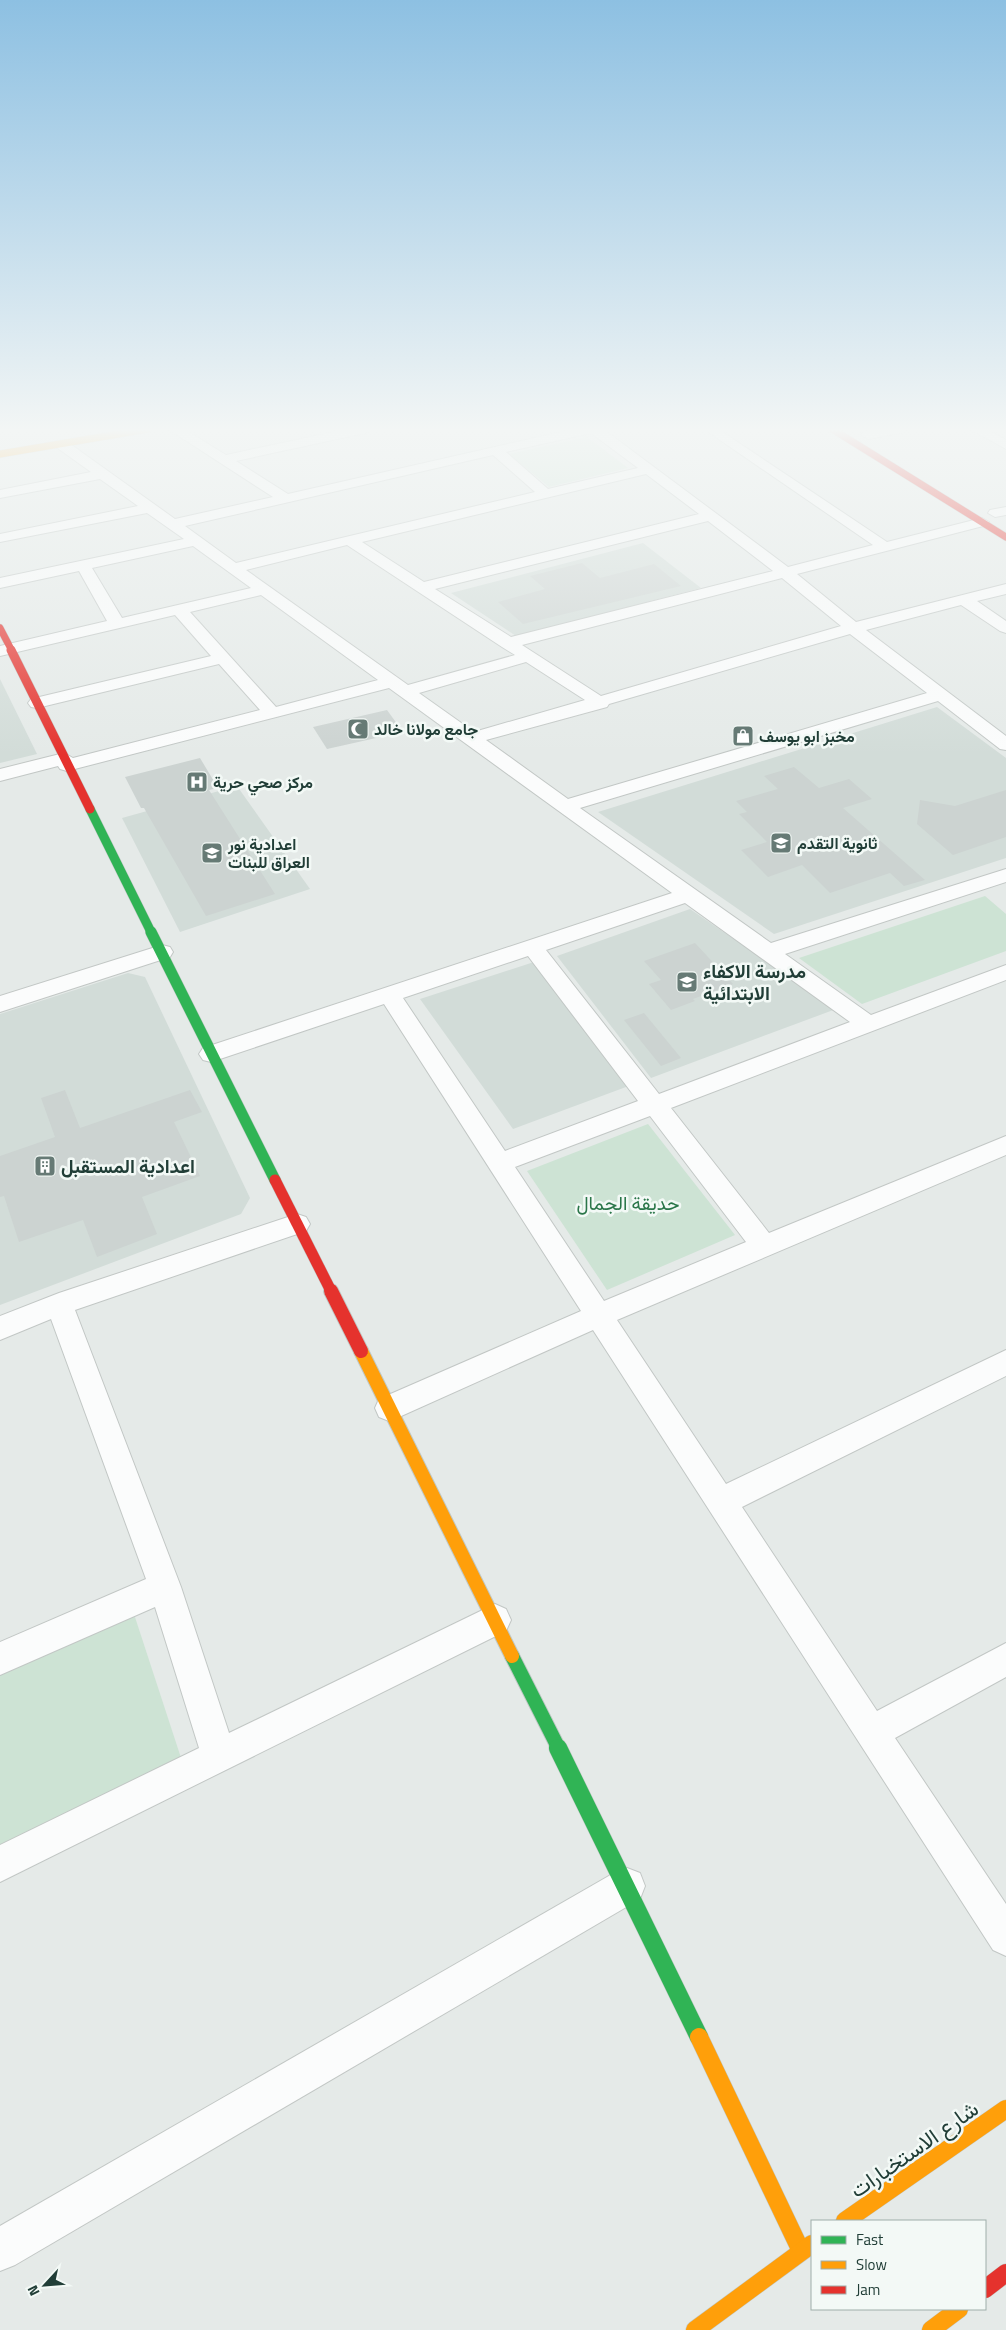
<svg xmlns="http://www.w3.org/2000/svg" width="1006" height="2330" viewBox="0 0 1006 2330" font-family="'Titillium Web',Vazirmatn,sans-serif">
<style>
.built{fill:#d2dcd8}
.green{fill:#cde3d4}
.building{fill:#ccd3d1}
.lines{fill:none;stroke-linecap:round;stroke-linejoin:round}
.street-casing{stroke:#c2c7c5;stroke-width:2}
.fast-far3-casing{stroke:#c0c8c5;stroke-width:10}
.fast-far2-casing{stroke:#c0c8c5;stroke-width:12}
.fast-far1-casing{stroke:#c0c8c5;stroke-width:16}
.fast-casing{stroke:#c0c8c5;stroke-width:19}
.slow-far2-casing{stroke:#c0c8c5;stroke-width:8}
.slow-far1-casing{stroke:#c0c8c5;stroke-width:16}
.slow-casing{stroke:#c0c8c5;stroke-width:19}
.jam-far4-casing{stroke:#c0c8c5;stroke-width:8}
.jam-far3-casing{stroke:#c0c8c5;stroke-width:10}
.jam-far2-casing{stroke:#c0c8c5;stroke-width:12}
.jam-far1-casing{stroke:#c0c8c5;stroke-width:16}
.jam-casing{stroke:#c0c8c5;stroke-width:19}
.street{fill:#fbfcfc;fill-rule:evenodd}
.fast-far3{stroke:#30b455;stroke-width:9}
.fast-far2{stroke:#30b455;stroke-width:11}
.fast-far1{stroke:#30b455;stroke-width:14}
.fast{stroke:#30b455;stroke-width:18}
.slow-far2{stroke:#ff9f0a;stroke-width:7}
.slow-far1{stroke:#ff9f0a;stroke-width:14}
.slow{stroke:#ff9f0a;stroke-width:18}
.jam-far4{stroke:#e5322d;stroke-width:7}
.jam-far3{stroke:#e5322d;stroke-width:9}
.jam-far2{stroke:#e5322d;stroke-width:11}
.jam-far1{stroke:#e5322d;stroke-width:14}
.jam{stroke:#e5322d;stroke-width:18}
.labels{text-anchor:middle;stroke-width:5;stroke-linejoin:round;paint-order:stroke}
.far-poi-label{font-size:16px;font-weight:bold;fill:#213e37;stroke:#f3f9f6;text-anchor:start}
.poi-label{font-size:19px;font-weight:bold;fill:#213e37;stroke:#f3f9f6;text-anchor:start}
.park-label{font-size:19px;fill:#2a7649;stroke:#f3f9f6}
.near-street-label{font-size:22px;fill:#213e37;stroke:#f3f9f6}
</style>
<rect width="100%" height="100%" fill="#e5eae8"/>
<g class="built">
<polygon points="643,543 701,588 516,636 451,593"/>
<polygon points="0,679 37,754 0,763"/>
<polygon points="937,707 1006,758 1006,858 774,934 598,812"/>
<polygon points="237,786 310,889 180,932 122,818"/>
<polygon points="690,909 836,1009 651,1078 557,956"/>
<polygon points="537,961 634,1084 513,1129 420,999"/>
<polygon points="128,973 145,977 250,1198 241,1214 0,1305 0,1014"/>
</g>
<g class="green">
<polygon points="587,437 628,468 549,487 509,454"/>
<polygon points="985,896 1006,914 1006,951 862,1004 799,958"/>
<polygon points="648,1124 735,1235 607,1290 527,1171"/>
<polygon points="133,1611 183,1764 0,1852 0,1671"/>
</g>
<g class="building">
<polygon points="582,563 600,578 654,564 681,586 523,624 498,602 545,589 530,576"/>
<polygon points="387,710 403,732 327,749 313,727"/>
<polygon points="200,758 218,788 209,790 275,894 206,916 144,808 141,808 125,777"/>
<polygon points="794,767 819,788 849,779 872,799 843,808 925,880 904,886 890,873 830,893 802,865 768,877 741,850 767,842 739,814 747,812 736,801 778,789 764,776"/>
<polygon points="1006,790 1006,837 953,855 917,824 920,800 955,806"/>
<polygon points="695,943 733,984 693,999 695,1001 671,1010 649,984 661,980 644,961"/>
<polygon points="644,1013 681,1058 661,1066 624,1020"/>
<polygon points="65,1090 80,1128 190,1090 202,1112 174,1122 200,1176 142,1197 157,1234 97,1257 83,1220 19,1242 4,1196 0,1197 0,1156 55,1137 41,1098"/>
</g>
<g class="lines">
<g class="street-casing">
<g id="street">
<path d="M168 429H184L226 455 348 429H371L365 433 236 461 288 494 574 429H603L788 567 873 545 704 429H718L887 542 982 518 989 522 987 525 797 574 856 622 1006 584V594L977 601 1006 621V633L1000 631 961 605 866 630 1006 736V750L1000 749 938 701 580 808 771 943 1006 869V882L785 954 871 1015 1006 965V980L671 1108 769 1233 1006 1136V1155L617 1320 726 1484 1006 1350V1376L742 1507 877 1711 1006 1643V1677L895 1738 1006 1904V1956L993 1950 593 1330 399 1417 389 1421 379 1417 375 1408 379 1399 581 1311 384 1004 211 1062 203 1060 199 1054 203 1048 672 893 389 688 67 771 60 769 58 766 0 781V769L64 753 73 758 260 710 219 664 37 708 31 707 28 703 31 699 211 656 175 615 0 656V646L107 621 79 571 0 588V578L184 539 147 513 0 542V534L138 506 100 479 0 498V490L91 472 56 447 54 444 56 441H66L175 519 273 497ZM591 433 638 468 548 489 506 452ZM493 455 535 492 236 563 185 526ZM646 474 699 514 424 582 362 542ZM708 521 773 571 511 637 435 589ZM347 545 502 647 515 655 408 685 246 570ZM193 546 251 588 122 618 92 568ZM782 578 841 626 601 696 522 645ZM261 595 378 680 276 707 190 612ZM850 634 927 693 568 799 486 740 607 707 609 704ZM526 662 585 700 474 732 419 693ZM685 903 850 1022 659 1094 546 950ZM528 956 638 1101 505 1151 403 998ZM650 1116 746 1242 604 1301 515 1167Z"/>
<polygon points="880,429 907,429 905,432 868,439 861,435 863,432"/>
<polygon points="970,429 986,429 1006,440 1006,449"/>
<polygon points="1006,507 1006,515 995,517 988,513 990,510"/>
<polygon points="162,945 170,947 173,952 170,957 0,1012 0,996"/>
<polygon points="297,1214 306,1217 310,1224 306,1231 75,1310 181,1587 229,1733 495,1604 506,1609 511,1620 506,1631 0,1882 0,1845 199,1748 155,1607 0,1675 0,1642 146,1579 51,1319 0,1340 0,1316 59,1293"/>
<polygon points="627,1868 640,1873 645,1886 640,1899 15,2265 0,2271 0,2226 614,1873"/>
</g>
</g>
<g class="fast-far3-casing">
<polyline id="fast-far3" points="90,809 152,934"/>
</g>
<g class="fast-far2-casing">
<polyline id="fast-far2" points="151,932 275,1180"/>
</g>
<g class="fast-far1-casing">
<polyline id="fast-far1" points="512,1656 559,1749"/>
</g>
<g class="fast-casing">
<polyline id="fast" points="558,1748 699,2037"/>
</g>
<g class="slow-far2-casing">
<polyline id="slow-far2" points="0,454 148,429"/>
</g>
<g class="slow-far1-casing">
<polyline id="slow-far1" points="361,1351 512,1656"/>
</g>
<g class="slow-casing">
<g id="slow">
<polyline points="699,2037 801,2251"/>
<polyline points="845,2221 1006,2109"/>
<polyline points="695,2330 812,2244"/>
<polyline points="931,2330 959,2309"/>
</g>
</g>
<g class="jam-far4-casing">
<g id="jam-far4">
<polyline points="832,429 1006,537"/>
<polyline points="0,628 12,651"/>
</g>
</g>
<g class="jam-far3-casing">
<polyline id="jam-far3" points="11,650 90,809"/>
</g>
<g class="jam-far2-casing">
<polyline id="jam-far2" points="275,1180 332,1293"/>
</g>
<g class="jam-far1-casing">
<polyline id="jam-far1" points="331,1291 361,1351"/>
</g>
<g class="jam-casing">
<polyline id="jam" points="985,2289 1006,2273"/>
</g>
<use href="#street" class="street"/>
<use href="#fast-far3" class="fast-far3"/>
<use href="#fast-far2" class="fast-far2"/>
<use href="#fast-far1" class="fast-far1"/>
<use href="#fast" class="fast"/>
<use href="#slow-far2" class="slow-far2"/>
<use href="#slow-far1" class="slow-far1"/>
<use href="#slow" class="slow"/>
<use href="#jam-far4" class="jam-far4"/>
<use href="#jam-far3" class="jam-far3"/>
<use href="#jam-far2" class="jam-far2"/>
<use href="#jam-far1" class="jam-far1"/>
<use href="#jam" class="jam"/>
</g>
<linearGradient id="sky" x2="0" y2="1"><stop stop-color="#8dc0e2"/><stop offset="0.57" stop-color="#f3f6f5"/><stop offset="1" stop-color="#f3f6f5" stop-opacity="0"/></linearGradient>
<rect width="1006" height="755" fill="url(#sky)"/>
<defs>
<g id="mosque-square" transform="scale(1.125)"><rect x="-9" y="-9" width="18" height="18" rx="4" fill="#667a75" stroke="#f3f9f6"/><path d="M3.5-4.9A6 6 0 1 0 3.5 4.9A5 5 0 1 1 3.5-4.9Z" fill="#fff"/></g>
<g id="shop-square" transform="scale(1.125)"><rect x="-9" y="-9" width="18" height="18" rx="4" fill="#667a75" stroke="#f3f9f6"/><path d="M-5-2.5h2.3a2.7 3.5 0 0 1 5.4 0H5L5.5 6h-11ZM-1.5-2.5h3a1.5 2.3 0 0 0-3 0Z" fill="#fff"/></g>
<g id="hospital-square" transform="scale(1.125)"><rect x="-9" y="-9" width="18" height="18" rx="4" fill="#667a75" stroke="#f3f9f6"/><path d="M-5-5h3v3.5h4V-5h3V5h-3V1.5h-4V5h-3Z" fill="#fff"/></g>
<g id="school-square" transform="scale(1.125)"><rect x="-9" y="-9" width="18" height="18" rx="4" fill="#667a75" stroke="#f3f9f6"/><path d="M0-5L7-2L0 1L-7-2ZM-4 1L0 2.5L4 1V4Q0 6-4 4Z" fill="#fff"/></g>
<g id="building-square" transform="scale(1.125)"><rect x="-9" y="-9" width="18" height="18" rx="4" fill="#667a75" stroke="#f3f9f6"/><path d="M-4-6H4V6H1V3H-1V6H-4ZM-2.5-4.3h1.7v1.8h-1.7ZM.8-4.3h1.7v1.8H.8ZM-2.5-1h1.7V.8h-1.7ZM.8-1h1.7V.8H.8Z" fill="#fff"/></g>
</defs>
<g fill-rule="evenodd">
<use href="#mosque-square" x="358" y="729"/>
<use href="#shop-square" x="743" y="736"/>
<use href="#hospital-square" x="197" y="782"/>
<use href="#school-square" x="781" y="843"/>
<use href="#school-square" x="212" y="853"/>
<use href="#school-square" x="687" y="982"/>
<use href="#building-square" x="45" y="1166"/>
</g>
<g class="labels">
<g class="far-poi-label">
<text x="374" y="735">جامع مولانا خالد</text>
<text x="759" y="742">مخبز ابو يوسف</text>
<text x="213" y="788">مركز صحي حرية</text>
<text x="797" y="849">ثانوية التقدم</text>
<text x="228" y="850">اعدادية نور<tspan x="228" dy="18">العراق للبنات</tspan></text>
</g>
<g class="poi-label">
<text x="703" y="978">مدرسة الاكفاء<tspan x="703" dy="22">الابتدائية</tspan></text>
<text x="61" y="1173">اعدادية المستقبل</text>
</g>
<g class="park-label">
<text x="628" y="1210">حديقة الجمال</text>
</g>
<g class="near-street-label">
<text transform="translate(914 2149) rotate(-35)" y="8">شارع الاستخبارات</text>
</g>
</g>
<rect x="811" y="2220" width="175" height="90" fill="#f3f9f6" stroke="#9faeaa"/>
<rect x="821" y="2236" width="25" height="8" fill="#30b455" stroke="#9faeaa"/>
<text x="856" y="2245" font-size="15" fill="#213e37">Fast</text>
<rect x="821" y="2261" width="25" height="8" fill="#ff9f0a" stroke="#9faeaa"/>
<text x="856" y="2270" font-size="15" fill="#213e37">Slow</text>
<rect x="821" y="2286" width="25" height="8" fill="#e5322d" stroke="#9faeaa"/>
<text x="856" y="2295" font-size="15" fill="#213e37">Jam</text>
<g transform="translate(45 2285) rotate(244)" stroke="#f3f9f6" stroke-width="4" paint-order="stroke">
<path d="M0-4L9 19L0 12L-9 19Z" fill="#213e37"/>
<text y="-8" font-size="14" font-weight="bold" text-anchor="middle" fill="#213e37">N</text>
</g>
</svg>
